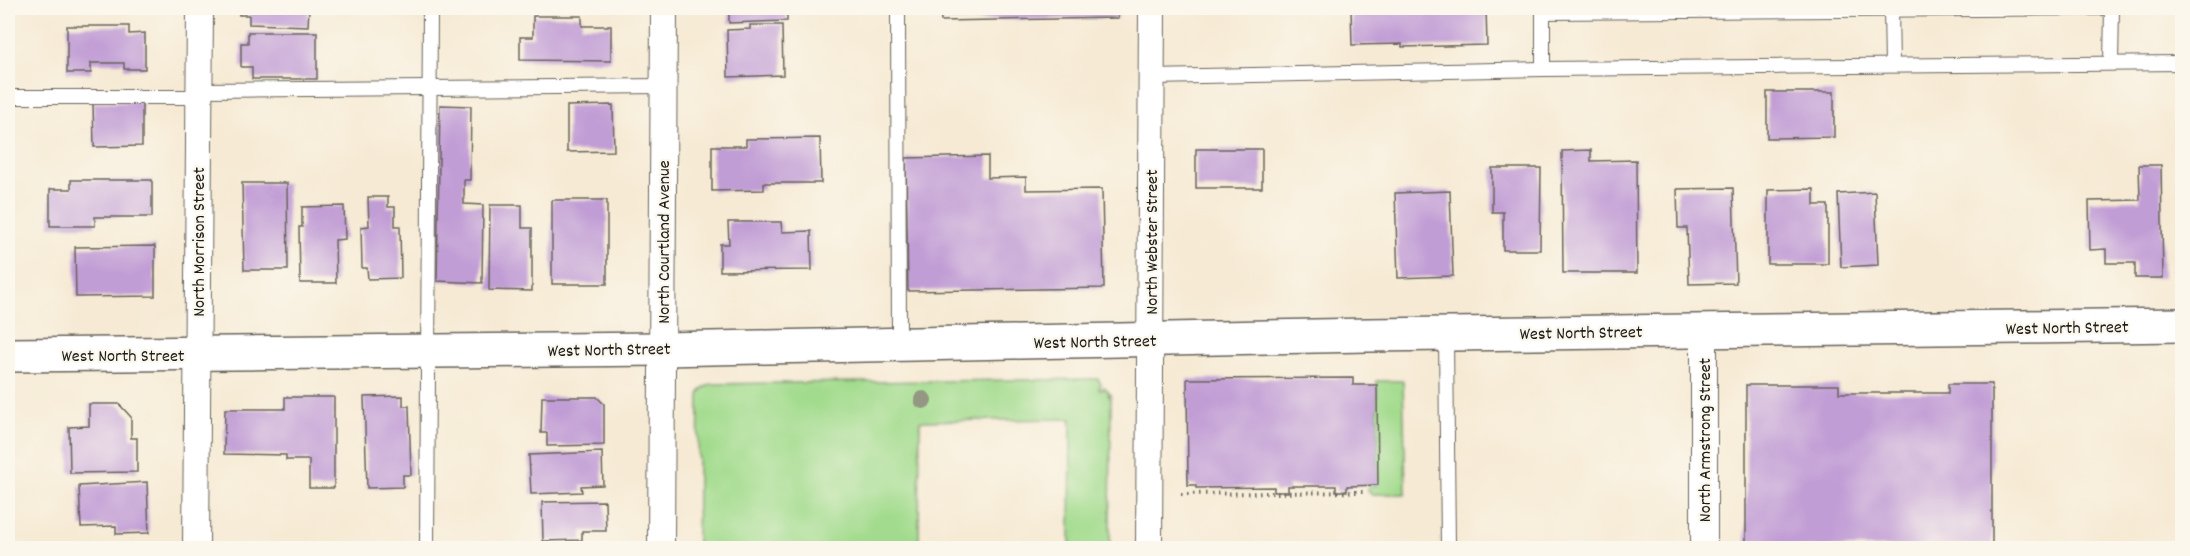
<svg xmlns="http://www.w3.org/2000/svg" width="2190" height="556" viewBox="0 0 2190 556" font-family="Dekko,sans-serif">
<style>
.green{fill:#a2db8d;stroke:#5f7c54;stroke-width:1.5}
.building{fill:#c19dd5}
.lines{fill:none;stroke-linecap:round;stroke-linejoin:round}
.service-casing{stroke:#68645c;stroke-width:16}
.minor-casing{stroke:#68645c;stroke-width:28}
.tertiary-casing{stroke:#68645c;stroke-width:36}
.path{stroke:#68645c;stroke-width:4;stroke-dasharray:1.5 4.5;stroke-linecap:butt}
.service{stroke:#fff;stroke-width:14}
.minor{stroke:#fff;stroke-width:26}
.tertiary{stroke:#fff;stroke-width:33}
.tree{fill:#949882}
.labels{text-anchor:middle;stroke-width:4.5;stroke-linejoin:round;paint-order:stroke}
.street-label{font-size:18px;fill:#1c1c1c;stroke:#fbf7ec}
</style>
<rect width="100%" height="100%" fill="#fbf7ec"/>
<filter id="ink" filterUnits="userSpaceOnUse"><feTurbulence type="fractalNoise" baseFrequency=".0167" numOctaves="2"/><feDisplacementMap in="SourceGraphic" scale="12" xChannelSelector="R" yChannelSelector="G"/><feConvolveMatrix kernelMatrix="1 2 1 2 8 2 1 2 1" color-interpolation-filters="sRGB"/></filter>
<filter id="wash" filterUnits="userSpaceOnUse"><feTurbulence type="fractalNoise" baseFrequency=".008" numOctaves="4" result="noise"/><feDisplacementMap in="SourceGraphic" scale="24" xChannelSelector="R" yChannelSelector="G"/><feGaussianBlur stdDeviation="1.35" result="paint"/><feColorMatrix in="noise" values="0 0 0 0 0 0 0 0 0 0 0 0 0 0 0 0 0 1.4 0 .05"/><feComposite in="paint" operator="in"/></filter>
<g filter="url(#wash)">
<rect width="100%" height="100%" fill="#f6ead4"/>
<g class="green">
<path d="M1098 379 1101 384 1099 389H1104V387L1111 395H1108L1111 398 1110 548H1070L1071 419 920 421 919 548H697L699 396C700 389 705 387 712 384Z"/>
<polygon points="1377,381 1403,381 1406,494 1372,494 1368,490 1368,485 1378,485"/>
</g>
<g id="blocks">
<g class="building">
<polygon points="240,8 309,8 308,26 249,24 249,15 239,15"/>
<polygon points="729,8 787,8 787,21 729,23"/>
<polygon points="940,8 1118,8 1118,18 941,21"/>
<polygon points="1486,8 1487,45 1402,47 1402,44 1352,45 1351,9"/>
<polygon points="533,16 582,16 582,26 611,26 611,61 520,60 520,37 533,37"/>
<polygon points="750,25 782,25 783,75 728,77 727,30 750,29"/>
<polygon points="67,26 129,26 129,34 145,33 145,69 124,69 124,63 91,63 91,73 67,73"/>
<polygon points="248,32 317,32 317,79 252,79 252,67 241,67 241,43 248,43"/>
<polygon points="1767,92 1834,92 1834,137 1767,138"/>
<polygon points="142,102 142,146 94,147 93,103"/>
<polygon points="440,105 471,106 470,180 464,180 464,204 483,205 482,283 437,281"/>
<polygon points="613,105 614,151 567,152 567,106"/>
<polygon points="820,138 821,183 764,183 764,190 712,191 712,146 746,146 746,139"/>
<rect x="1196" y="149" width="66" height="39"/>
<polygon points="1591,150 1591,161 1636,160 1637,273 1563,273 1562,151"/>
<polygon points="988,156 988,178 1026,177 1026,190 1102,189 1104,288 908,291 906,158"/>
<polygon points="2139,165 2161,165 2163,278 2135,278 2135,263 2106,263 2106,249 2090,250 2089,201 2140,200"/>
<polygon points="1492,168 1541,168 1540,250 1503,250 1503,212 1492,212"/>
<polygon points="71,180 152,180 152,217 95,217 95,226 50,226 50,189 71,189"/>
<polygon points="242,183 287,183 288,270 244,270"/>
<polygon points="1733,188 1736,283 1689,284 1687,228 1678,228 1677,189"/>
<polygon points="1814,189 1814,205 1828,205 1828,264 1768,264 1768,190"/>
<polygon points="1450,191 1453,276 1398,278 1395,193"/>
<polygon points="1875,192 1878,265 1841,267 1838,194"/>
<polygon points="368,197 388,197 388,207 395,207 395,226 400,226 401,278 368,279 367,268 362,268 361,227 369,226"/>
<rect x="552" y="200" width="55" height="84"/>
<polygon points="490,205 522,205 522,228 532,228 532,291 489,290"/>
<polygon points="344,206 345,239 335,240 336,283 300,283 299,227 302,227 302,207"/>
<polygon points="728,222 781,222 782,232 811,231 812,270 720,271 720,244 729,244"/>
<polygon points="155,246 155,296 76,297 75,247"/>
<polygon points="1353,378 1353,385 1377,385 1378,485 1347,486 1347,491 1336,491 1336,486 1288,486 1288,492 1274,492 1274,487 1196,488 1196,485 1188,485 1187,379"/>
<polygon points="1948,384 1992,384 1992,546 1746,548 1746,385 1839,385 1839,393 1948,393"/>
<polygon points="403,396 403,406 409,406 411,475 403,475 403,487 367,488 364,397"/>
<polygon points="285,397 334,397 334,488 309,488 309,460 286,460 286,455 224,454 225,409 285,409"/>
<polygon points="542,397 597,397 604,404 604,445 547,446 547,433 541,433"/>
<polygon points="89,404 119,404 131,417 131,438 137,438 137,472 70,473 69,427 89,426"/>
<polygon points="602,452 603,485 581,486 582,492 531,494 529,455"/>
<polygon points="147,482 149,533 116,534 116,526 81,527 79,486"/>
<polygon points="605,501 606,531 582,531 582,540 543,541 542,502"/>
</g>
</g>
</g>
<g filter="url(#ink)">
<use href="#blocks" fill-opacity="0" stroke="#68645c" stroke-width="1.5"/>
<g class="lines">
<g class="service-casing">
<g id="service">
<polyline points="898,8 899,344"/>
<polyline points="1543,8 1543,12 2108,8"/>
<polyline points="1891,8 1892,65"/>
<polyline points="2111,63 2112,8"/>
<polyline points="1543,69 1543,12"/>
<polyline points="1151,77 1543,69 2182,63"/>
<polyline points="199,90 664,86"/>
<polyline points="8,97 199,97"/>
<polyline points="1446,335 1448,548"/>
<polyline points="427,548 430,8"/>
</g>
</g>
<g class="minor-casing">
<g id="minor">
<polyline points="1704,331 1704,548"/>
<polyline points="196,548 200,8"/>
<polyline points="661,548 664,8"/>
<polyline points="1149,548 1152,8"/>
</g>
</g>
<g class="tertiary-casing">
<polyline id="tertiary" points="8,355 663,349 1368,335 2182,325"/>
</g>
<polyline class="path" points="1181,494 1366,492"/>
<use href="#service" class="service"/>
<use href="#minor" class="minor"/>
<use href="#tertiary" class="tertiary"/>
</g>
<circle class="tree" cx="923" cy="400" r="9"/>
</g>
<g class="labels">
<g class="street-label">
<text transform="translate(198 242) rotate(-90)" y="6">North Morrison Street</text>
<text transform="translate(663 242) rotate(-90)" y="6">North Courtland Avenue</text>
<text transform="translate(1151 242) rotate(-90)" y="6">North Webster Street</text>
<text transform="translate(2067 327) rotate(-1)" y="6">West North Street</text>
<text transform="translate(1581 332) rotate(-1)" y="6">West North Street</text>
<text transform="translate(1095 341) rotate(-1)" y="6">West North Street</text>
<text transform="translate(609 349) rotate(-1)" y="6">West North Street</text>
<text x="123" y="361">West North Street</text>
<text transform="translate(1704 440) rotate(-90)" y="6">North Armstrong Street</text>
</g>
</g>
<rect width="2190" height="556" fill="none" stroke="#fbf7ec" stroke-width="30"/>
</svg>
